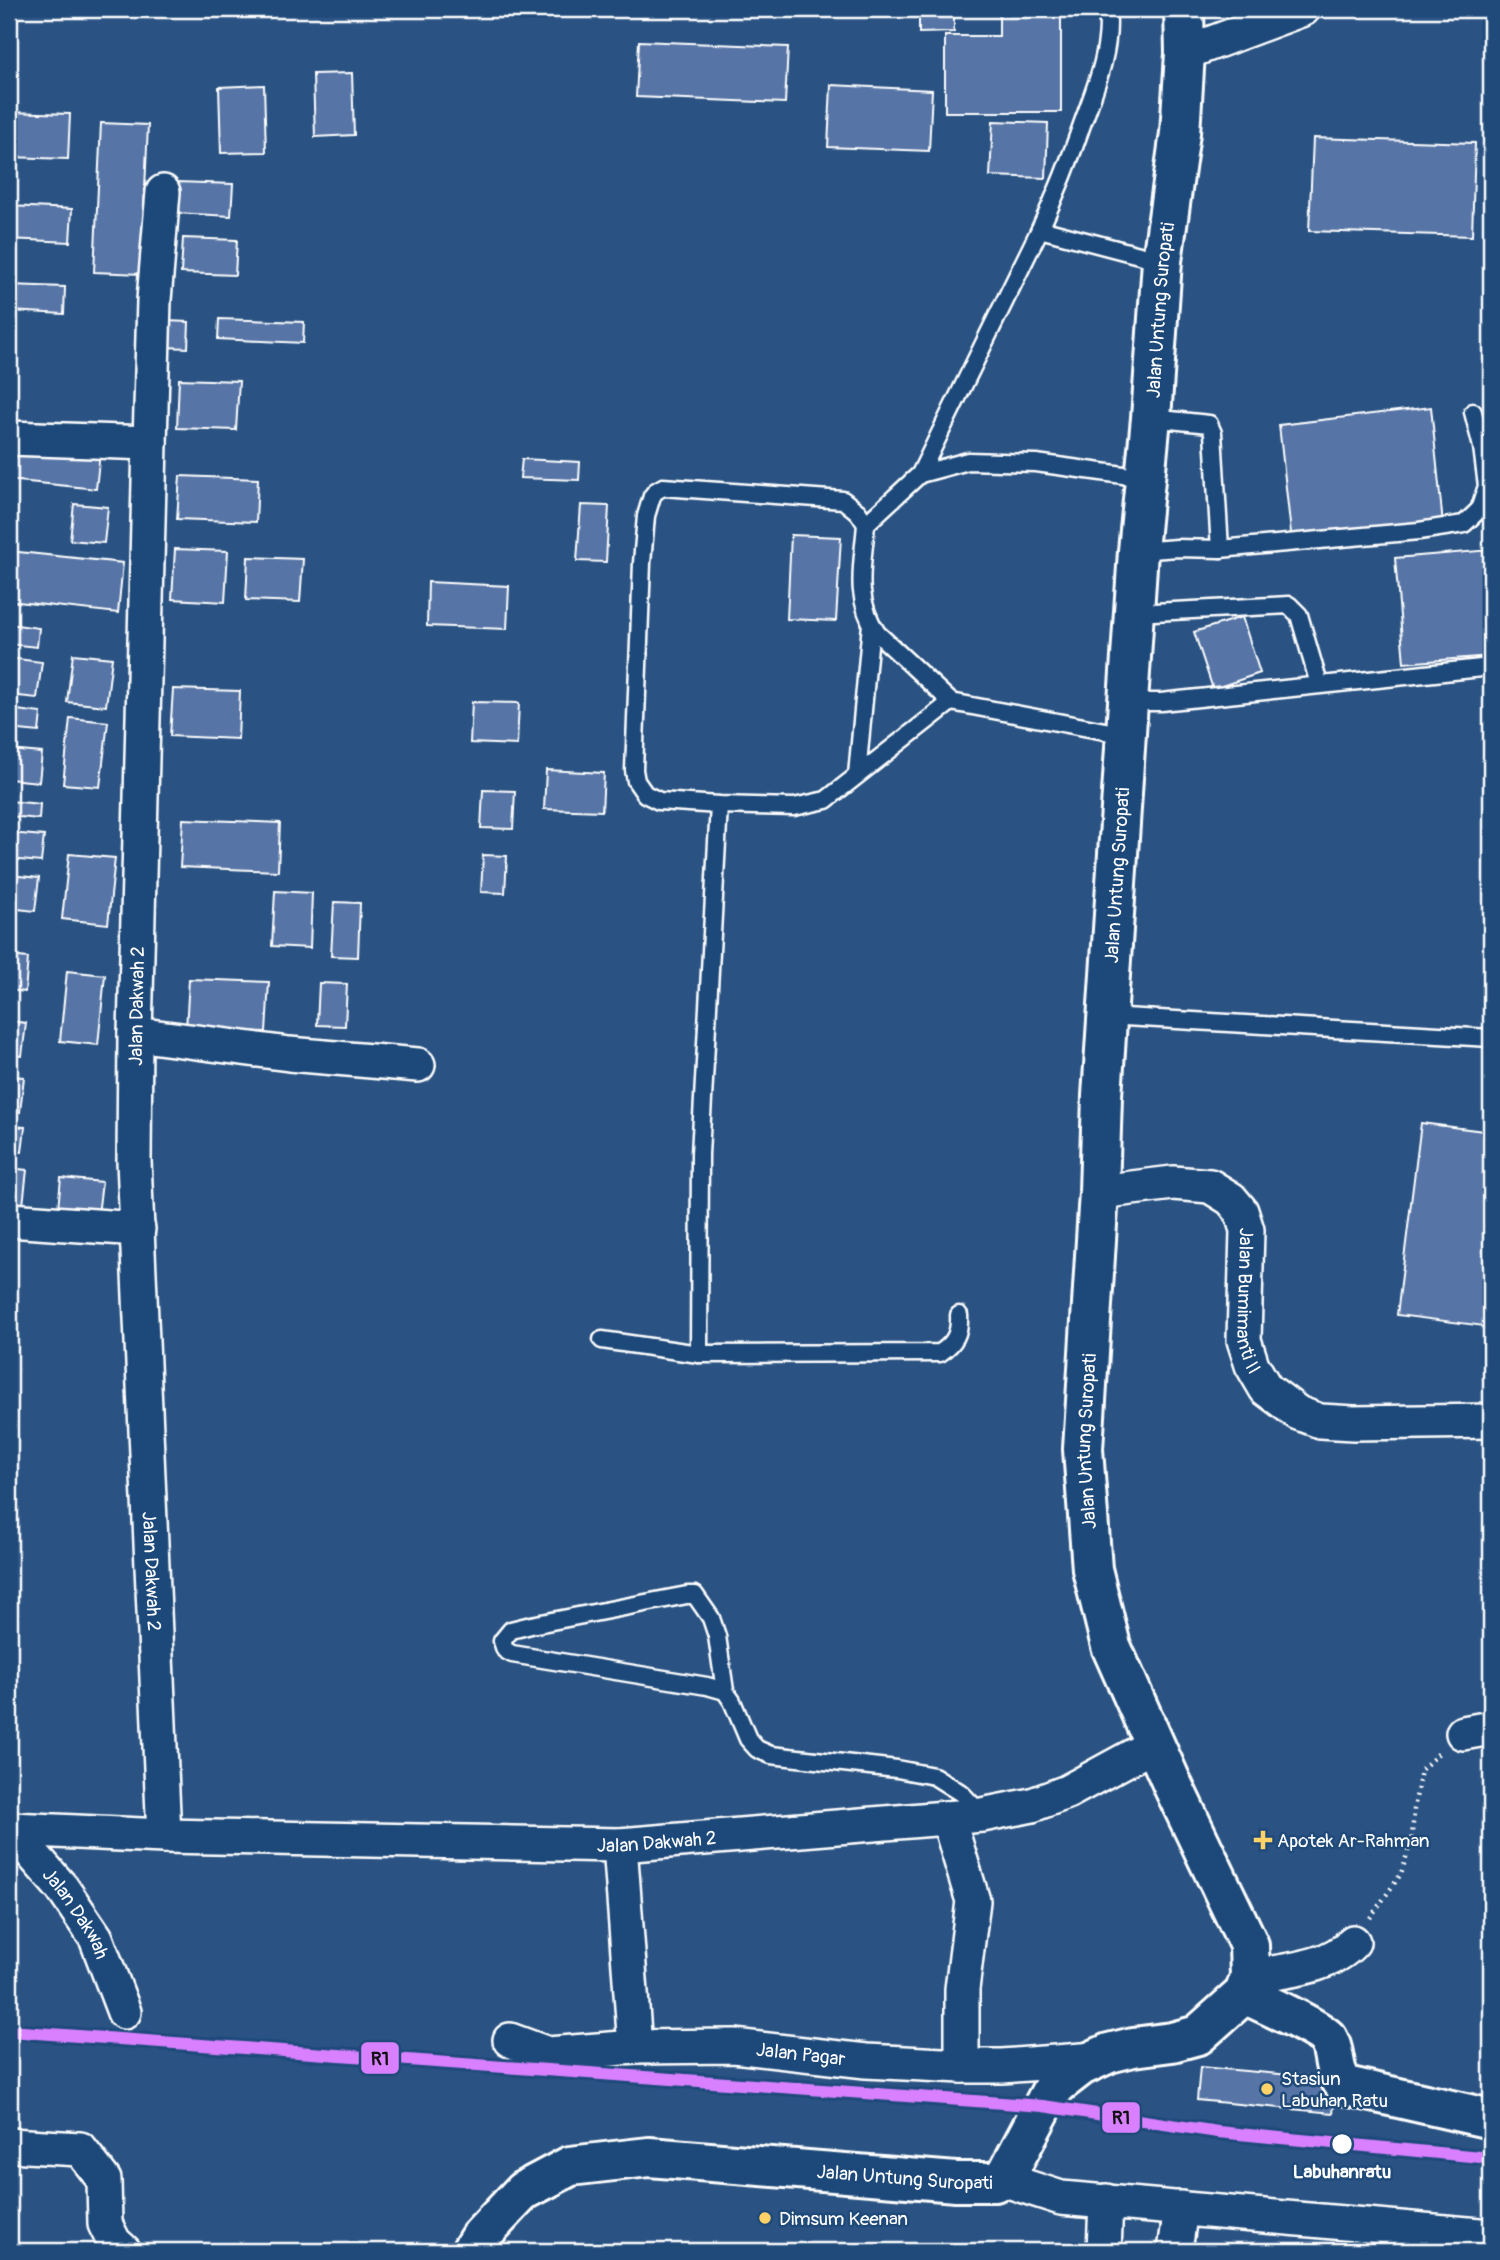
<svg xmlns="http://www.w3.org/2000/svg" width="1500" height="2260" viewBox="0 0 1500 2260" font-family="Pangolin,sans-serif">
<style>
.building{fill:#5775a6;stroke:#fff;stroke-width:2}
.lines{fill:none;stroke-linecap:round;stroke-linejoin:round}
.service-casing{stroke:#fff;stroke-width:21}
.minor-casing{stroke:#fff;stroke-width:38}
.tertiary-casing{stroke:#fff;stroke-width:44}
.secondary-casing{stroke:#fff;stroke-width:44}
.path{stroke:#fff;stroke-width:4.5;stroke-dasharray:2 5;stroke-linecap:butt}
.service{stroke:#1f4a7a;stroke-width:16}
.minor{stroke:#1f4a7a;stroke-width:33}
.tertiary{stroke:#1f4a7a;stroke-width:38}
.secondary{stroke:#1f4a7a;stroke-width:38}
.rail-1-casing{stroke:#1f4a7a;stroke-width:18}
.rail-1{stroke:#d880ff;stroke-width:12}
.poi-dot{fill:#ffd166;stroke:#1f4a7a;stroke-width:2.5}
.stop-dot{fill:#fff;stroke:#1f4a7a;stroke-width:2.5}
.labels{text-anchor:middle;stroke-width:5;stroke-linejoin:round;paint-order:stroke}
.street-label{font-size:19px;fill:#fff;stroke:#1f4a7a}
.poi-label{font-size:19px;fill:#fff;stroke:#1f4a7a;text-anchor:start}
.stop-label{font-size:19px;font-weight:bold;fill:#fff;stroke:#1f4a7a}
.line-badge{stroke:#1f4a7a;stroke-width:2.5}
.pale-badge-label{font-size:19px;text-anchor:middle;font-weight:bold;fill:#111}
</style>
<rect width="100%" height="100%" fill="#2a5383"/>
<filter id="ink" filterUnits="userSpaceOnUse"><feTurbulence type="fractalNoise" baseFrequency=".0143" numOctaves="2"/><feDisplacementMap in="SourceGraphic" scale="14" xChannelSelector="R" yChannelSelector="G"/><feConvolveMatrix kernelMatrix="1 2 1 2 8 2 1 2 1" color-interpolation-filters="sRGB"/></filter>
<g filter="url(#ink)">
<g class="building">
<polygon points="919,9 954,9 954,32 919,33"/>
<polygon points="999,9 1061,9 1061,112 945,112 945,36 999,36"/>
<polygon points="1225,9 1276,9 1227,20"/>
<polygon points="639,41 788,47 785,103 636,97"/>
<polygon points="352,73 354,135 315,137 313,74"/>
<polygon points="264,85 266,152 221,153 219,87"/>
<polygon points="831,85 932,90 929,151 828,147"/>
<polygon points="9,112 70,114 68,159 9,157"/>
<polygon points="993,121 1048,123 1046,178 990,176"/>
<polygon points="101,123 148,125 141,274 94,272"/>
<polygon points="1313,138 1475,143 1472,236 1309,231"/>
<polygon points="177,182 233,184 231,216 175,213"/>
<polygon points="9,206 72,209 70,242 9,239"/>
<polygon points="183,238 237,240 235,275 181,273"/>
<polygon points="9,285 65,287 64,314 9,311"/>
<polygon points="219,319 304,322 303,343 218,339"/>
<polygon points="166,321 189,322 188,348 165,347"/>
<polygon points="179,379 239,381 236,430 177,428"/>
<polygon points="1431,407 1443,524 1292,542 1279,425"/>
<polygon points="9,444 100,452 96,489 9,480"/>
<polygon points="522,459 580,462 579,480 520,478"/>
<polygon points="180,476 258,479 256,522 177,519"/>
<polygon points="74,504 108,507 104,543 70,540"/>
<polygon points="581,505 609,506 606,562 577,561"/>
<polygon points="791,535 841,537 836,621 787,619"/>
<polygon points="175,549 228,551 225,602 172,599"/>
<polygon points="1491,550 1491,656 1404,663 1395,558"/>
<polygon points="9,551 123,563 118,613 9,601"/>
<polygon points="248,557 303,559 300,602 246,600"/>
<polygon points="428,582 509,586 507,629 427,626"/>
<polygon points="1242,617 1260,673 1213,689 1194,632"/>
<polygon points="9,624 39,628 37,647 9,644"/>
<polygon points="73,654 112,658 106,706 67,702"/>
<polygon points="9,658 42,662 37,698 9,695"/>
<polygon points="173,689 240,691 238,739 170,736"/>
<polygon points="472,702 519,703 517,745 470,743"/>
<polygon points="9,709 41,713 39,732 9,729"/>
<polygon points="70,718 108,722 100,787 63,784"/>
<polygon points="9,750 42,753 39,782 9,779"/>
<polygon points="546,770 604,773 602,811 544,809"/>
<polygon points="483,790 515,791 513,829 481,828"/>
<polygon points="9,801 40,804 39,819 9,816"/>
<polygon points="183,819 280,823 278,871 180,867"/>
<polygon points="9,833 44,836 41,862 9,859"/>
<polygon points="69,854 115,858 108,924 62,919"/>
<polygon points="483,855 507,856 505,893 481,892"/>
<polygon points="9,875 39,878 35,911 9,908"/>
<polygon points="275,891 312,893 310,948 272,946"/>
<polygon points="334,902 360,903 358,957 331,956"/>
<polygon points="9,956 28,958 25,992 9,990"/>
<polygon points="67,971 105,975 98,1045 60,1041"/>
<polygon points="189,979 269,982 266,1032 186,1029"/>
<polygon points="319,983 347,984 345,1026 317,1025"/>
<polygon points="9,1021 26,1023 22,1056 9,1055"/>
<polygon points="9,1076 24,1077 20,1112 9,1110"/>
<polygon points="1421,1123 1491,1132 1491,1271 1484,1326 1397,1315"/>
<polygon points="9,1126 25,1127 22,1152 9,1151"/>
<polygon points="9,1168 27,1170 23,1205 9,1203"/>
<polygon points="61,1178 102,1182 97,1223 57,1219"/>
<polygon points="1200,2067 1337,2079 1333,2113 1197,2100"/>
</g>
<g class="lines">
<g class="service-casing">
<g id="service">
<path d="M1107 9C1112 46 1097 84 1084 119 1071 157 1057 193 1040 229L1162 261"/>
<polyline points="1151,418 1209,424 1213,433 1220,549"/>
<polyline points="920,474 968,461 1036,463 1145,478"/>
<polyline points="866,524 920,474 1040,229"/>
<polyline points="1138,551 1177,548 1220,549 1419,531 1464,524 1479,510 1487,486 1482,447 1473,412"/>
<polyline points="1134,613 1289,605 1299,615 1319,684"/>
<path d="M951 702 826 800 794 807 719 805 659 801 645 794 636 781 634 770 642 563 646 516 652 496 656 491 663 487 843 500 858 512 866 524C863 565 853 596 877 633L951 702 1126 735"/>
<polyline points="1128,702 1161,702 1491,667"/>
<polyline points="857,775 871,624"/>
<path d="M719 805 700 1154 699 1354 940 1353C955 1343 960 1333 959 1315"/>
<polyline points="1107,1016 1491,1038"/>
<polyline points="602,1340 699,1354"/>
<polyline points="725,1691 717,1636 711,1618 695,1595 687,1595 531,1625 511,1630 502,1641 505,1650 512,1654 707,1686 725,1691 732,1701 748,1739 757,1749 771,1755 897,1769 934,1776 961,1793 982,1815"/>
</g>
</g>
<g class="minor-casing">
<g id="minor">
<polyline points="1185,53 1303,9"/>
<path id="s1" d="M9 438 150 443 135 1034 134 1161 164 1836"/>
<polyline points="150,443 154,300 163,192"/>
<polyline points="135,1034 289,1054 418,1065"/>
<path id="s2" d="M1099 1192 1173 1183 1210 1186 1231 1199 1241 1211 1247 1230 1244 1340 1252 1365 1266 1389 1298 1413 1320 1421 1354 1423 1491 1421"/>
<polyline points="9,1220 138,1229"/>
<polyline points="1463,1733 1491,1728"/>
<polyline points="948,1818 973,1901 962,1989 962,2066"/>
<path id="s3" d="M9 1827 62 1888 96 1938 124 2012"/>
<path id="s4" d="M11 1829 164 1836 620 1845 982 1815 1032 1805 1067 1792 1155 1744"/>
<polyline points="620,1845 635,2047"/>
<path d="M1250 1977C1284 1970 1329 1969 1353 1942"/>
<path id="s5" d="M510 2040 548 2054 635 2047 734 2046 866 2061 962 2066H1002L1096 2059"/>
<polyline points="9,2145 80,2149 104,2180 105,2224 114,2242 124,2251"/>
<polyline points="1002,2179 1061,2198 1491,2236"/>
<polyline points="1104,2251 1106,2201"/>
<polyline points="1175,2251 1181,2208"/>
</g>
</g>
<g class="tertiary-casing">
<path id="tertiary" d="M1244 1994C1259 2001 1321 2029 1328 2039 1337 2054 1331 2072 1346 2086L1491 2119"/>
</g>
<g class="secondary-casing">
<g id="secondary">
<path id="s6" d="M471 2251 479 2238 523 2191 570 2166 649 2157 956 2182H995L1007 2174 1051 2091 1059 2083 1081 2066 1109 2053 1133 2047 1172 2042 1198 2035 1244 1994 1250 1977 1249 1945 1174 1788 1111 1646 1092 1569 1083 1449 1099 1192 1102 1096 1138 551 1151 418 1162 261 1180 133 1185 53 1184 9"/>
</g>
</g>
<polyline class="path" points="1370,1918 1401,1874 1412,1838 1414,1809 1421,1770 1441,1751"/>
<use href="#service" class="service"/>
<use href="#minor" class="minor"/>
<use href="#tertiary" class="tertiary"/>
<use href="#secondary" class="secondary"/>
<g class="rail-1-casing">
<polyline id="rail-1" points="9,2031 1043,2106 1218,2132 1491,2158"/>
</g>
<use href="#rail-1" class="rail-1"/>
</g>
</g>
<g class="poi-dot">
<path d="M1259.5 1829.5h7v7h7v7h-7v7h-7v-7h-7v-7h7z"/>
<circle cx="1267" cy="2089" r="7"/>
<circle cx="765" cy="2218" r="7"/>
</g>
<circle class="stop-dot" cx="1342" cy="2144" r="11"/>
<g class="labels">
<g class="street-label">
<text dy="7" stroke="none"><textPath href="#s6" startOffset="2611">Jalan Untung Suropati</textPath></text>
<text dy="7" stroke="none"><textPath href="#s6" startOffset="2044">Jalan Untung Suropati</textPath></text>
<text transform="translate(136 1006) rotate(-89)" y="7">Jalan Dakwah 2</text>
<text dy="7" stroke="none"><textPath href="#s2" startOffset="243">Jalan Bumimanti II</textPath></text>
<text dy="7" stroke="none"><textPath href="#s6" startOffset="1477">Jalan Untung Suropati</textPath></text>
<text dy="7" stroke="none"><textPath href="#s1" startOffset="1270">Jalan Dakwah 2</textPath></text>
<text dy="7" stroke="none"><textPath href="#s4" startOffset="646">Jalan Dakwah 2</textPath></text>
<text dy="7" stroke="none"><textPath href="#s3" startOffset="110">Jalan Dakwah</textPath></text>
<text dy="7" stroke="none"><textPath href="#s5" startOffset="294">Jalan Pagar</textPath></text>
<text dy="7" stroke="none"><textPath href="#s6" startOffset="469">Jalan Untung Suropati</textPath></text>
</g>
<g class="poi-label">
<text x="1277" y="1847">Apotek Ar-Rahman</text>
<text x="1281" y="2085">Stasiun<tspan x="1281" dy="22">Labuhan Ratu</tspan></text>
<text x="779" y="2225">Dimsum Keenan</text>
</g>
<g class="stop-label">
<text x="1342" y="2178">Labuhanratu</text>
</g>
</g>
<g class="line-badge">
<rect x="360" y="2041" width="40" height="34" rx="7" fill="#d880ff"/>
<rect x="1101" y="2101" width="40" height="33" rx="7" fill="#d880ff"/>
</g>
<g class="pale-badge-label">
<text x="380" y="2065">R1</text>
<text x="1121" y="2124">R1</text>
</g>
<rect width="1500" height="2260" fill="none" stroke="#1f4a7a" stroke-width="35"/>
<rect x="18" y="18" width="1465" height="2225" fill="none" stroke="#fff" stroke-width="2.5" filter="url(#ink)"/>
</svg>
